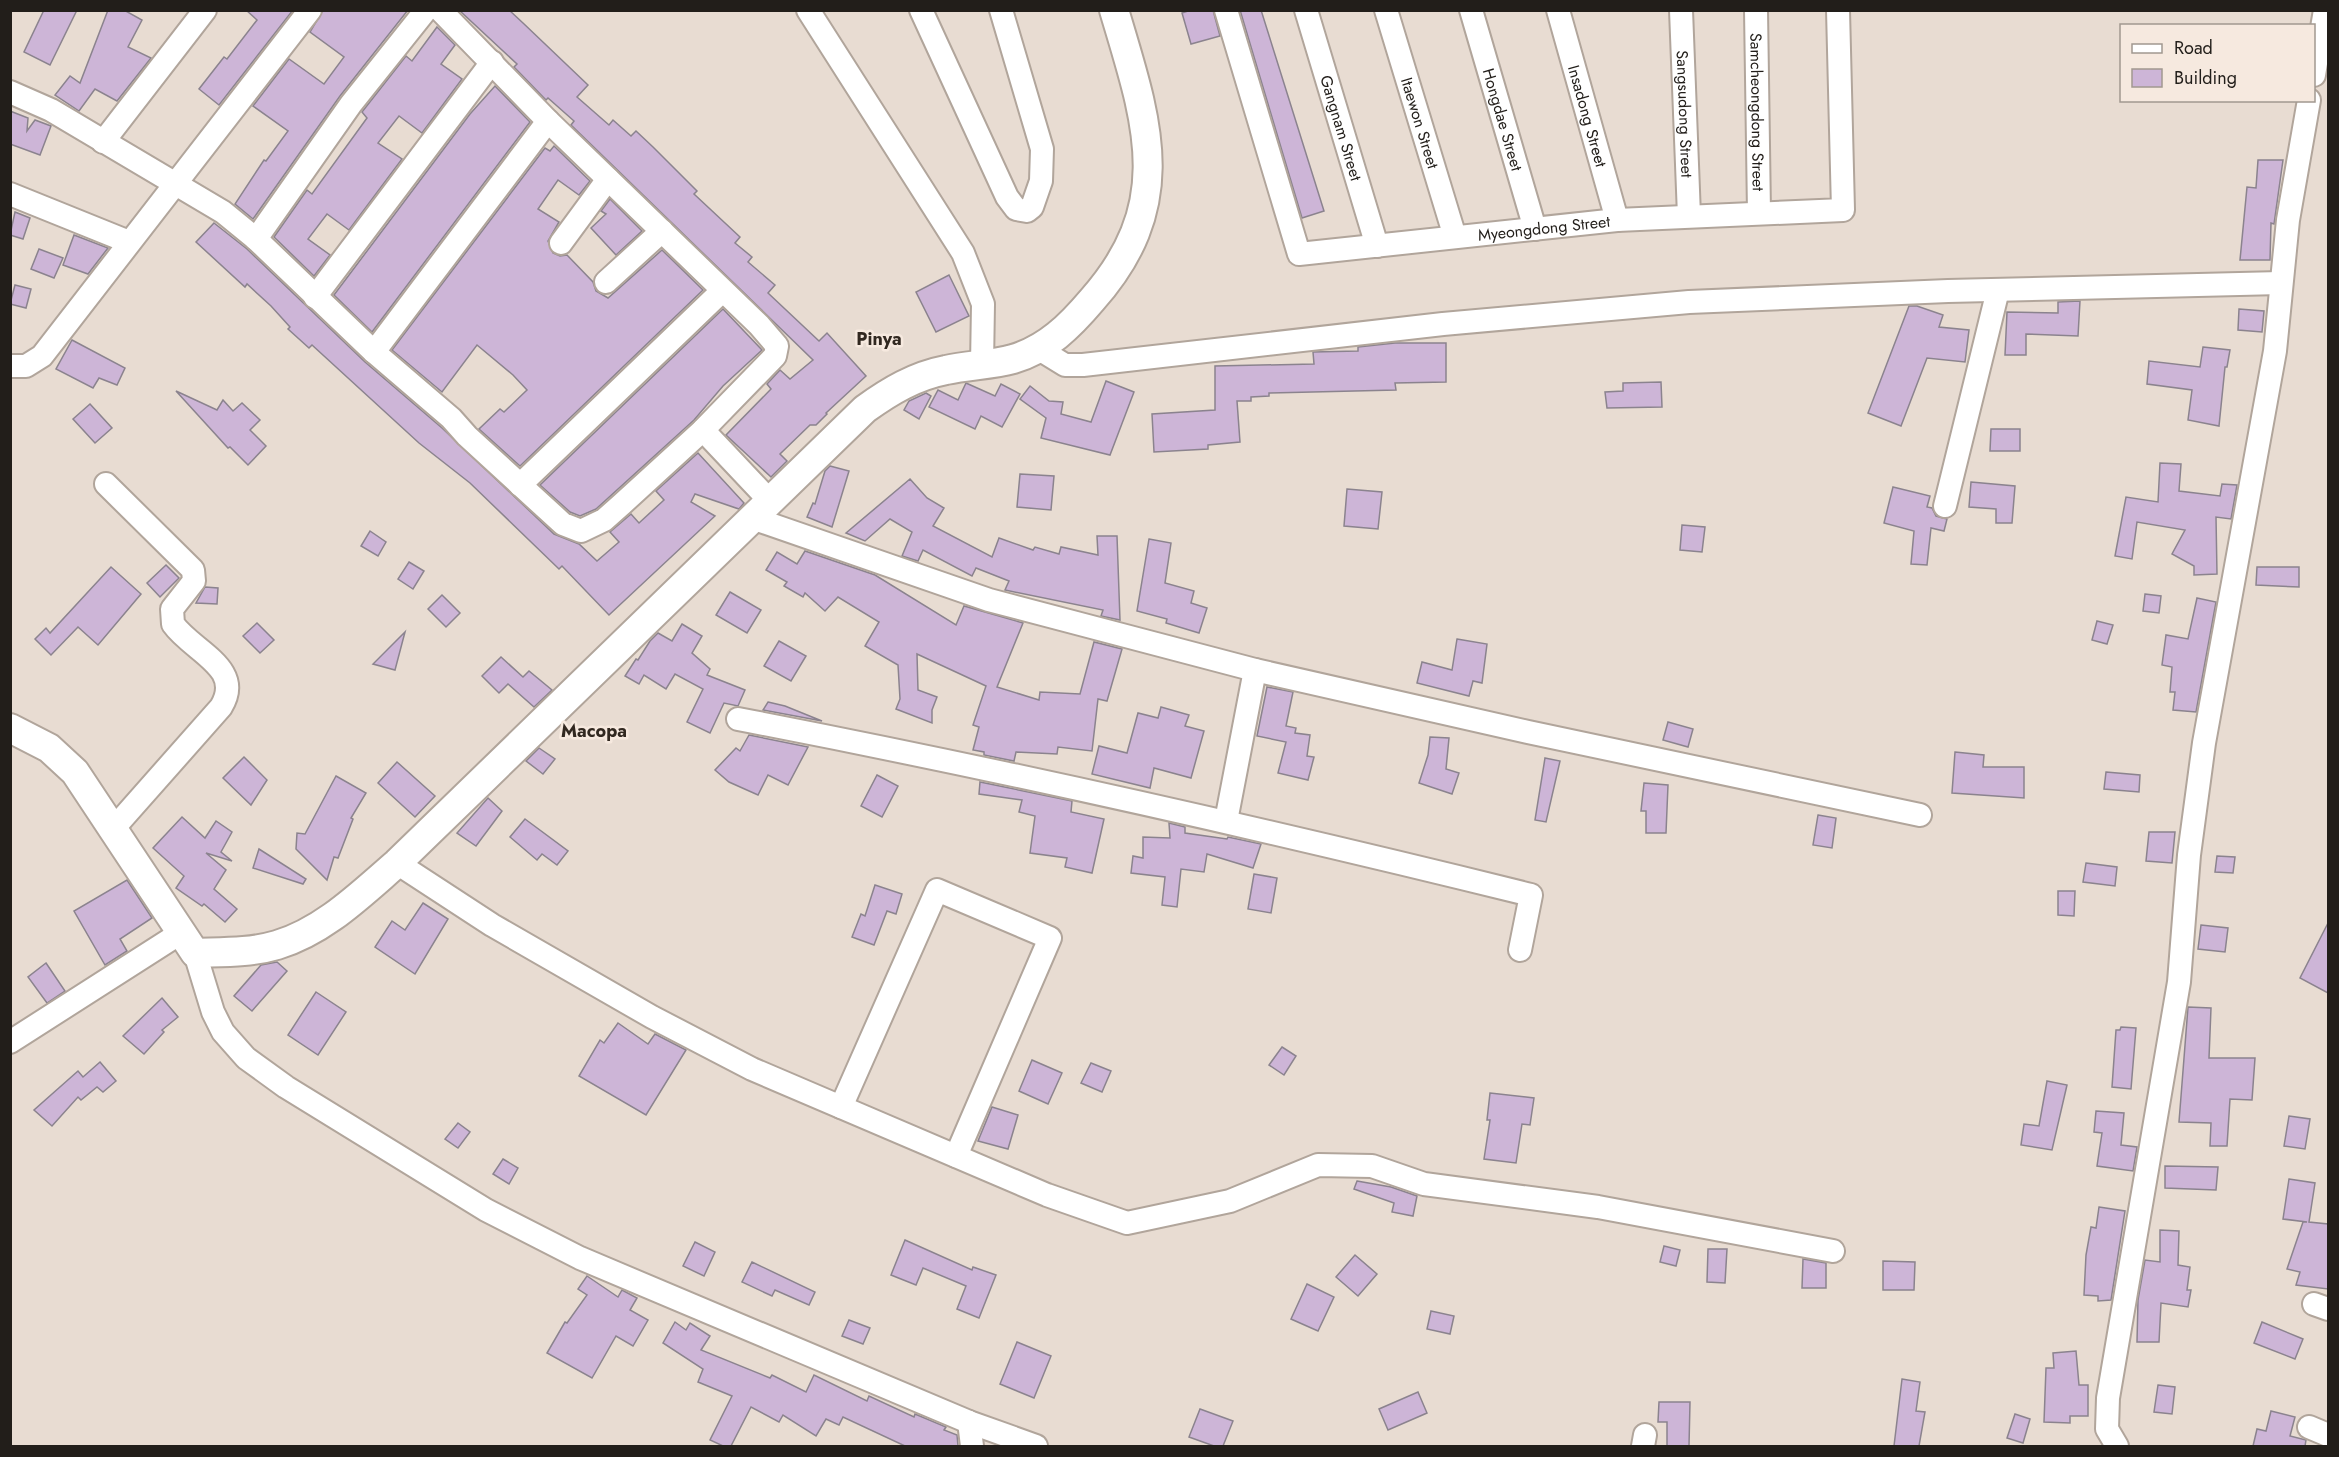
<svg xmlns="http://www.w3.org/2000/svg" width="2339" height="1457" viewBox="0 0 2339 1457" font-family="Jost,sans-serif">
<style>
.building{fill:#cdb5d7;stroke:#8b838e;stroke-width:1.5}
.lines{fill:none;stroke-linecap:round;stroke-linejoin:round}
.minor-casing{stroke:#b1a59b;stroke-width:26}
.tertiary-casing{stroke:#b1a59b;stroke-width:32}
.minor{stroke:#fff;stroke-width:22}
.tertiary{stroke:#fff;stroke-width:28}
.labels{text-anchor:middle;stroke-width:5;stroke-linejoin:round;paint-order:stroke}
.street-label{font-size:16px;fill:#221e1a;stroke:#f6e9df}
.neighbourhood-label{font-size:18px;font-weight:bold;fill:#312820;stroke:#f6e9df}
</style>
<rect width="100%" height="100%" fill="#e8dcd2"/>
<g class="building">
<polygon points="44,10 77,10 50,65 24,52"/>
<polygon points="108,10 124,10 142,20 128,47 151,58 117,101 95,89 79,111 55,95 70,76 80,83"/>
<polygon points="246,10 293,10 219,105 199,89 224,57 227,59 257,20"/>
<polygon points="323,10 408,10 340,96 253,219 235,204 264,160 266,161 288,131 253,106 289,59 324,84 344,57 310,32"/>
<polygon points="459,10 509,10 523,23 588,85 577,97 609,125 613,120 631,136 636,131 653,147 697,191 694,194 740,237 735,243 752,257 748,262 775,285 768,293 819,341 827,333 866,376 826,413 827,414 816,425 810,425 780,454 787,461 771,477 726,435 771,389 767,384 780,370 790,379 813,360 571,125 574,121 548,98 546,100 514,67 517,64"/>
<polygon points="1191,10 1213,10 1220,36 1191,44 1182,13"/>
<polygon points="1240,10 1261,10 1324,211 1302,218"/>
<polygon points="437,27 455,45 441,64 462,79 422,133 399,116 378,143 402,159 349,230 327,214 308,239 330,255 314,276 274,237 307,190 312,194 367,118 362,112 406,56 412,61"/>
<polygon points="495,86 530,122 372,332 334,295 470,114"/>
<polygon points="10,111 28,118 27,131 35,120 51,126 40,155 10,144"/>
<polygon points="554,146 590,181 579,195 558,180 538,209 559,222 548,241 553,253 560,256 567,255 593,282 596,291 608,298 662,250 703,290 520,466 479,429 500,409 504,412 527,390 513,375 477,345 442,392 392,350 545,148 550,151"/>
<polygon points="2258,160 2283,160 2274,224 2271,223 2270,260 2240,260 2247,187 2256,188"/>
<polygon points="610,199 642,231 616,255 591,228 606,214 601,211"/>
<polygon points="15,212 30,218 23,239 10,235"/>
<polygon points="214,223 247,249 365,362 442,428 554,534 579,544 597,561 619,542 610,532 631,514 639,523 664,500 656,491 698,453 744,503 739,509 695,494 691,502 715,516 609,615 562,566 559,569 470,483 419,443 312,345 309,348 288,329 290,327 271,306 247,284 245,287 196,242"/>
<polygon points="74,235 108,248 88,274 63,265"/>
<polygon points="39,249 63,258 54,278 31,269"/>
<polygon points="949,275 969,316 936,332 916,292"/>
<polygon points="15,285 31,289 26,308 10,304"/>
<polygon points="2080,301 2078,336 2026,334 2026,355 2005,355 2007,312 2058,313 2058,302"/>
<polygon points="1909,306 1917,306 1943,315 1939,327 1969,330 1965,362 1927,358 1901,426 1868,413"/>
<polygon points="723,309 762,350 723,386 694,420 596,509 580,516 570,512 540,485"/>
<polygon points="2239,309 2264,311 2262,332 2238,330"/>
<polygon points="72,340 125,368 117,385 99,378 93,388 56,369"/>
<polygon points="1395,343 1446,343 1446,382 1395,383 1396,390 1269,393 1269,396 1251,397 1251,401 1237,401 1240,442 1208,445 1208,449 1154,452 1152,414 1215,410 1215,366 1314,364 1313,352 1358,351 1358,347"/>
<polygon points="2203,347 2230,350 2227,367 2225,367 2219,426 2188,420 2192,390 2147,384 2149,361 2200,367"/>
<polygon points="1106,381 1134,392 1110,455 1041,438 1046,418 1020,399 1030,386 1049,401 1063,402 1061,414 1091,422"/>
<polygon points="1661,382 1662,407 1607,408 1605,392 1623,391 1623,383"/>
<polygon points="966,383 995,396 1001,384 1020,394 1002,427 981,416 975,429 929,407 938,390 958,400"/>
<polygon points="176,391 217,410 223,400 233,411 242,403 260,420 250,430 266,446 248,465 230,447 228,448"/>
<polygon points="926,393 931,396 919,419 904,410 909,401"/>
<polygon points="90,404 112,428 95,443 73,419"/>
<polygon points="1991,429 2020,429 2020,451 1990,451"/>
<polygon points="2160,463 2181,464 2179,491 2220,496 2222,484 2237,485 2231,519 2216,517 2217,574 2194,575 2194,566 2172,554 2185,530 2137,522 2132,559 2115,556 2126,497 2158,502"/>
<polygon points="830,466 849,471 832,527 807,517 813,503 815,504 825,471"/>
<polygon points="1020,474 1054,476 1051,510 1017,507"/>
<polygon points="910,479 927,498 944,508 933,526 992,557 999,538 1033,550 1035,547 1059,554 1061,547 1098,555 1097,536 1117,536 1120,620 1101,616 1103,610 1005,590 1009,581 976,568 972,576 923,550 918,561 902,556 912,532 890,519 865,541 846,533"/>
<polygon points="1971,482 2015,486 2012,523 1996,523 1996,509 1969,507"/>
<polygon points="1893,487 1930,496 1927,507 1932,508 1936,516 1947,519 1944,531 1931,528 1927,565 1911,564 1914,531 1884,523"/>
<polygon points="1347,489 1382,492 1378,529 1344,526"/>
<polygon points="1682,525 1705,527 1702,552 1680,550"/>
<polygon points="370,531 386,542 378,556 361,546"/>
<polygon points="1149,539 1171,543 1165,583 1194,591 1191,603 1207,608 1199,633 1166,623 1167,619 1137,611"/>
<polygon points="805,551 875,575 956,625 964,606 1023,623 997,687 1039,700 1040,692 1080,694 1094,642 1122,649 1107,701 1098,699 1092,751 1058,747 1057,754 1016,752 1014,761 984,755 984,752 973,750 979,727 973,725 986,686 917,654 918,690 937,697 932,710 932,723 896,709 900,699 898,665 865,646 879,622 838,597 825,611 805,593 803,597 784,586 787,582 766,570 777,552 797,564"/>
<polygon points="409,562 424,571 413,589 398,579"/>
<polygon points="166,565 179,578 160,597 147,583"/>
<polygon points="111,567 141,594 98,645 78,627 51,655 35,639 46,628 50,633"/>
<polygon points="2257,567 2299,567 2299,587 2256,585"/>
<polygon points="205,587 218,588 217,604 196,603"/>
<polygon points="730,592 761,610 747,633 716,615"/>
<polygon points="2145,594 2161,596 2159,613 2143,611"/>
<polygon points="442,595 460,613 446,627 428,609"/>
<polygon points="2197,598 2216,602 2196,712 2173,710 2175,692 2170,692 2172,667 2162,665 2166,635 2188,639"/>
<polygon points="2097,621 2113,625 2107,644 2092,640"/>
<polygon points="257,623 274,640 260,653 243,636"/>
<polygon points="682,624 702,636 692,653 710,669 707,675 745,690 738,706 724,703 710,733 687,722 703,689 675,674 666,689 644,675 639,684 625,676 636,659 638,660 650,641 658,633 672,641"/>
<polygon points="405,632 395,670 373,664"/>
<polygon points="1457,639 1487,644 1482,683 1473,681 1469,696 1417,683 1422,662 1452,670"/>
<polygon points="779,641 806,656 791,681 764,666"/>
<polygon points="501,657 523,677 529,671 552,690 534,707 508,684 499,693 482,676"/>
<polygon points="1267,687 1293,692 1286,726 1296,728 1295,733 1310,735 1307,756 1314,757 1308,780 1278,773 1286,742 1257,736"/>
<polygon points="768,702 785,706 822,721 763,710"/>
<polygon points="1161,707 1189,715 1185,726 1204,731 1191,778 1154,768 1150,788 1092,774 1099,746 1127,753 1138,713 1158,718"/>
<polygon points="1668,722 1693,729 1688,747 1663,740"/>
<polygon points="749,735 808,747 788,785 768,775 758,795 729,782 715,770 736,748 740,751"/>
<polygon points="1430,737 1449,738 1446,769 1459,773 1452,794 1419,783 1428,755"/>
<polygon points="539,748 555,759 543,774 526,761"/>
<polygon points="1955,752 1984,755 1983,767 2024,767 2024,798 1952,793"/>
<polygon points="244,757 267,780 251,805 223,778"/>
<polygon points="1545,758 1560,761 1546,822 1535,820"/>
<polygon points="397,762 435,796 415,817 378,783"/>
<polygon points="2106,772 2140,775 2139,792 2104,789"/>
<polygon points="877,775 898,786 882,817 861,806"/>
<polygon points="336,776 366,793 351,818 353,819 338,858 334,857 327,880 296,849 297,833 305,834"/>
<polygon points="980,782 1072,801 1071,812 1104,819 1092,873 1065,867 1067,858 1030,853 1035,816 1019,812 1022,800 979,794"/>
<polygon points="1644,783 1668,785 1666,833 1646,833 1646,811 1641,811"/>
<polygon points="488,798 502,811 476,846 457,833"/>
<polygon points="1818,815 1836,818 1832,848 1813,845"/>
<polygon points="182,817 205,838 216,821 232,832 221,852 232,861 206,853 226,870 214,889 237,909 225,922 204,904 202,906 176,888 184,876 153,848"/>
<polygon points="525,819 568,851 557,865 542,854 537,860 510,837"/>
<polygon points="1169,823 1185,827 1185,833 1227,839 1228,837 1261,844 1253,868 1207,854 1204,872 1181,869 1177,907 1162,905 1165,877 1131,873 1133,856 1143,858 1143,837 1170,838"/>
<polygon points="2149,832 2175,832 2172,863 2146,861"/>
<polygon points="259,849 306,879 303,884 253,868"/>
<polygon points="2217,856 2235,857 2233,873 2215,872"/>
<polygon points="2086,863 2117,867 2115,886 2083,882"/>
<polygon points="1254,874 1277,878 1271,913 1248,909"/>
<polygon points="127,880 152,918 120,939 127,951 105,965 74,911"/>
<polygon points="875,885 902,894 896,914 887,911 874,945 852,937 861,914 865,916"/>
<polygon points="2058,891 2075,891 2074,916 2058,915"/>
<polygon points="423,903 448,919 415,974 375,947 392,921 405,930"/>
<polygon points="2328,923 2328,993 2300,978"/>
<polygon points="2201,925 2228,928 2225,952 2198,949"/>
<polygon points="277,962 287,971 252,1011 234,996 261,965"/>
<polygon points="46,963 65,991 47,1003 28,977"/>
<polygon points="316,992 346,1012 318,1055 288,1035"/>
<polygon points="162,998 178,1017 162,1030 164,1032 144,1054 123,1036"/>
<polygon points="2188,1007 2211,1008 2209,1058 2255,1058 2252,1100 2230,1099 2227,1146 2210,1146 2211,1123 2179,1122"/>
<polygon points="618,1023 648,1044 655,1034 686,1050 646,1115 579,1076 600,1040 604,1043"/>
<polygon points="2121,1027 2136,1028 2131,1089 2112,1087 2116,1030 2120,1030"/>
<polygon points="1282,1047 1296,1056 1284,1075 1269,1065"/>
<polygon points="1032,1060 1062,1073 1048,1104 1019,1091"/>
<polygon points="100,1062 116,1081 103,1092 97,1087 81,1100 78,1097 52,1126 34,1110 78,1071 83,1077"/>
<polygon points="1091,1063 1111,1071 1102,1092 1081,1083"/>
<polygon points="2047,1081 2067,1085 2052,1150 2021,1145 2024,1124 2039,1126"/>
<polygon points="1490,1093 1534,1098 1530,1125 1522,1124 1516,1163 1484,1159 1490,1120 1487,1120"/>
<polygon points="992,1107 1018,1115 1008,1149 978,1141"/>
<polygon points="2096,1111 2124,1113 2121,1145 2137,1147 2133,1171 2097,1166 2102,1133 2094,1132"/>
<polygon points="2289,1116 2310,1119 2305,1149 2284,1146"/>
<polygon points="458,1123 470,1132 458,1148 445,1139"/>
<polygon points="503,1159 518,1168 509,1184 493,1174"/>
<polygon points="2165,1166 2218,1167 2216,1190 2165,1188"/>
<polygon points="2289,1179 2315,1183 2309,1222 2328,1224 2328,1289 2296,1285 2300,1272 2287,1269 2303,1222 2307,1222 2283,1219"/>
<polygon points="1357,1181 1391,1187 1417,1196 1413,1216 1392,1212 1394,1203 1354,1189"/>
<polygon points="2099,1207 2125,1211 2111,1300 2098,1301 2098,1296 2084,1295 2086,1255 2091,1227 2096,1228"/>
<polygon points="2160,1230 2179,1231 2178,1265 2190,1267 2187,1290 2191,1290 2188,1307 2161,1303 2159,1342 2137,1342 2138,1300 2145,1260 2160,1262"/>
<polygon points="905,1240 972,1270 973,1267 996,1275 979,1318 957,1309 966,1286 923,1268 916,1285 891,1275"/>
<polygon points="695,1242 715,1252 704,1276 683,1266"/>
<polygon points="1664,1246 1680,1250 1676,1266 1660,1262"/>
<polygon points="1708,1249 1727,1249 1725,1283 1707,1282"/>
<polygon points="1355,1255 1377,1274 1358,1296 1336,1277"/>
<polygon points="1803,1259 1826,1263 1826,1288 1802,1288"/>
<polygon points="1883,1261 1915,1262 1914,1290 1883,1290"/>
<polygon points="752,1262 815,1292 809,1305 775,1290 772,1296 742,1282"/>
<polygon points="587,1276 618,1297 622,1290 637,1298 630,1310 648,1320 633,1346 616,1336 592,1378 547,1353 565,1322 567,1323 587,1295 578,1289"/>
<polygon points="1307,1284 1334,1297 1318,1331 1291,1319"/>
<polygon points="1431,1311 1454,1316 1450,1334 1427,1329"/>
<polygon points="849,1320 870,1328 863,1344 842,1336"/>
<polygon points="675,1322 686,1330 690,1323 710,1336 701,1350 770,1378 772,1375 806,1392 814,1375 867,1401 869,1396 914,1417 915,1414 946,1427 944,1430 957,1435 958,1446 905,1446 843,1417 839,1425 826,1419 816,1436 783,1415 779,1422 751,1407 731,1446 723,1446 710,1440 732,1396 698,1382 703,1369 663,1343"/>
<polygon points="2262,1322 2303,1339 2295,1359 2254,1343"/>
<polygon points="1017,1342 1051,1356 1034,1398 1000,1384"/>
<polygon points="2076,1351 2079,1385 2088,1385 2088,1416 2070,1416 2070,1423 2044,1422 2046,1368 2054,1368 2053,1353"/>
<polygon points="1902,1379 1920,1382 1916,1411 1925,1412 1919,1446 1894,1446"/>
<polygon points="2158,1385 2175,1387 2172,1414 2154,1412"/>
<polygon points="1418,1392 1427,1413 1388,1430 1379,1409"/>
<polygon points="1659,1402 1690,1402 1689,1446 1667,1446 1667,1422 1658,1422"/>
<polygon points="1200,1409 1233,1421 1223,1446 1214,1446 1189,1437"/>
<polygon points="2271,1411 2295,1417 2290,1436 2306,1440 2305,1446 2253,1446 2257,1429 2266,1431"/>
<polygon points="2015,1414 2030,1419 2023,1443 2007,1438"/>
</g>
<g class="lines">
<g class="minor-casing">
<g id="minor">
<polyline points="808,10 963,253 983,304 982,365"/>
<polyline points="921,10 1007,197 1016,209 1027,211 1032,207 1041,181 1042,149 1001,10"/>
<path id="s1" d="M1226 10 1299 254 1617 220 1843 210 1838 10"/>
<path id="s2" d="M1306 10 1377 246"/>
<path id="s3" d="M1386 10 1455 237"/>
<path id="s4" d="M1471 10 1535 229"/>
<path id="s5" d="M1558 10 1617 220"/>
<path id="s6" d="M1681 10 1689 216"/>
<path id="s7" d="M1756 10 1759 213"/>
<polyline points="2314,75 2325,10"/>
<polyline points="10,92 51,110 223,212 256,239 374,352 451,418 467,436 563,524 581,531 604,520 622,504 703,430 775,356 777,346 759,325 548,121 440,10"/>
<polyline points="103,142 205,10"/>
<polyline points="10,194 129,242"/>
<polyline points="256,239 351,104 426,10"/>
<polyline points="561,243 608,179"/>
<polyline points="606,282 662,231"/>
<polyline points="315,297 492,62"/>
<polyline points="1039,349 1065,365 1083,365 1443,324 1689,302 1948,291 2281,283"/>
<polyline points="374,352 548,121"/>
<polyline points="10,366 26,366 42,356 310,10"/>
<polyline points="703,430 769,500"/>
<path d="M106 484 193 570 194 581 172 609 173 624C193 652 245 668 221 707L114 828"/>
<polyline points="520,485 722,291"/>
<polyline points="1945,506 1998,290"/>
<polyline points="752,518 989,600 1255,670 1528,732 1920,815"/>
<path d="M738 719C1004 770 1268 830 1531 895L1520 950"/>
<polyline points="1226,821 1255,670"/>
<polyline points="397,863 492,925 652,1017 752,1069 1047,1195 1127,1223 1230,1201 1318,1165 1372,1166 1424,1184 1598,1207 1833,1251"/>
<polyline points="195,953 213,1012 223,1032 246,1058 286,1087 486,1210 580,1258 969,1422 1036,1446"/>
<polyline points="10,1042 182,932"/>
<polyline points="841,1107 937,890 1050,938 956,1156"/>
<polyline points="2314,1304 2328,1309"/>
<polyline points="969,1422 972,1446"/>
<polyline points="2309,1427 2328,1435"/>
<polyline points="1643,1446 1645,1435"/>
<polyline points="2117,1446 2107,1429 2108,1398 2179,982 2189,855 2204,743 2275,351 2288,220 2309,100"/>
</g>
</g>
<g class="tertiary-casing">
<path id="tertiary" d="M10 728 49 748 75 772 195 953C222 952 250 953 277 945 324 931 361 894 397 863L865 409C890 391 915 376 946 370 968 365 992 365 1013 359 1047 349 1070 326 1092 300 1178 203 1147 121 1114 10"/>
</g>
<use href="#minor" class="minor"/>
<use href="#tertiary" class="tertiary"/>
</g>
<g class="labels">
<g class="street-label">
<text dy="6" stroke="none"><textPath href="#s7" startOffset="102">Samcheongdong Street</textPath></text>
<text dy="6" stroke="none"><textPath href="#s6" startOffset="104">Sangsudong Street</textPath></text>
<text dy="6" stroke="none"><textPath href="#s5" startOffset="110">Insadong Street</textPath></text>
<text dy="6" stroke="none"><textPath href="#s4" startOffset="114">Hongdae Street</textPath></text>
<text dy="6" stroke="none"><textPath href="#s3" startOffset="118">Itaewon Street</textPath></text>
<text dy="6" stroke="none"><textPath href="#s2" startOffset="123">Gangnam Street</textPath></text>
<text dy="6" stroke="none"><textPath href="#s1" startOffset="501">Myeongdong Street</textPath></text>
</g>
<g class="neighbourhood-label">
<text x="879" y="345">Pinya</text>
<text x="594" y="737">Macopa</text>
</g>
</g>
<rect width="2339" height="1457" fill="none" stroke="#221e1a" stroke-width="24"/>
<rect x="2120" y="24" width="195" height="78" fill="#f6e9df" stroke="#a19890" stroke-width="1.5"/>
<rect x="2132" y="44" width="30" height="9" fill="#ffffff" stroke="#a19890" stroke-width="1.5"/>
<text x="2174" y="54" font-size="18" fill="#221e1a">Road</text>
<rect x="2132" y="69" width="30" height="18" fill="#cdb5d7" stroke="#a19890" stroke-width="1.5"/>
<text x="2174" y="84" font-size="18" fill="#221e1a">Building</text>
</svg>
